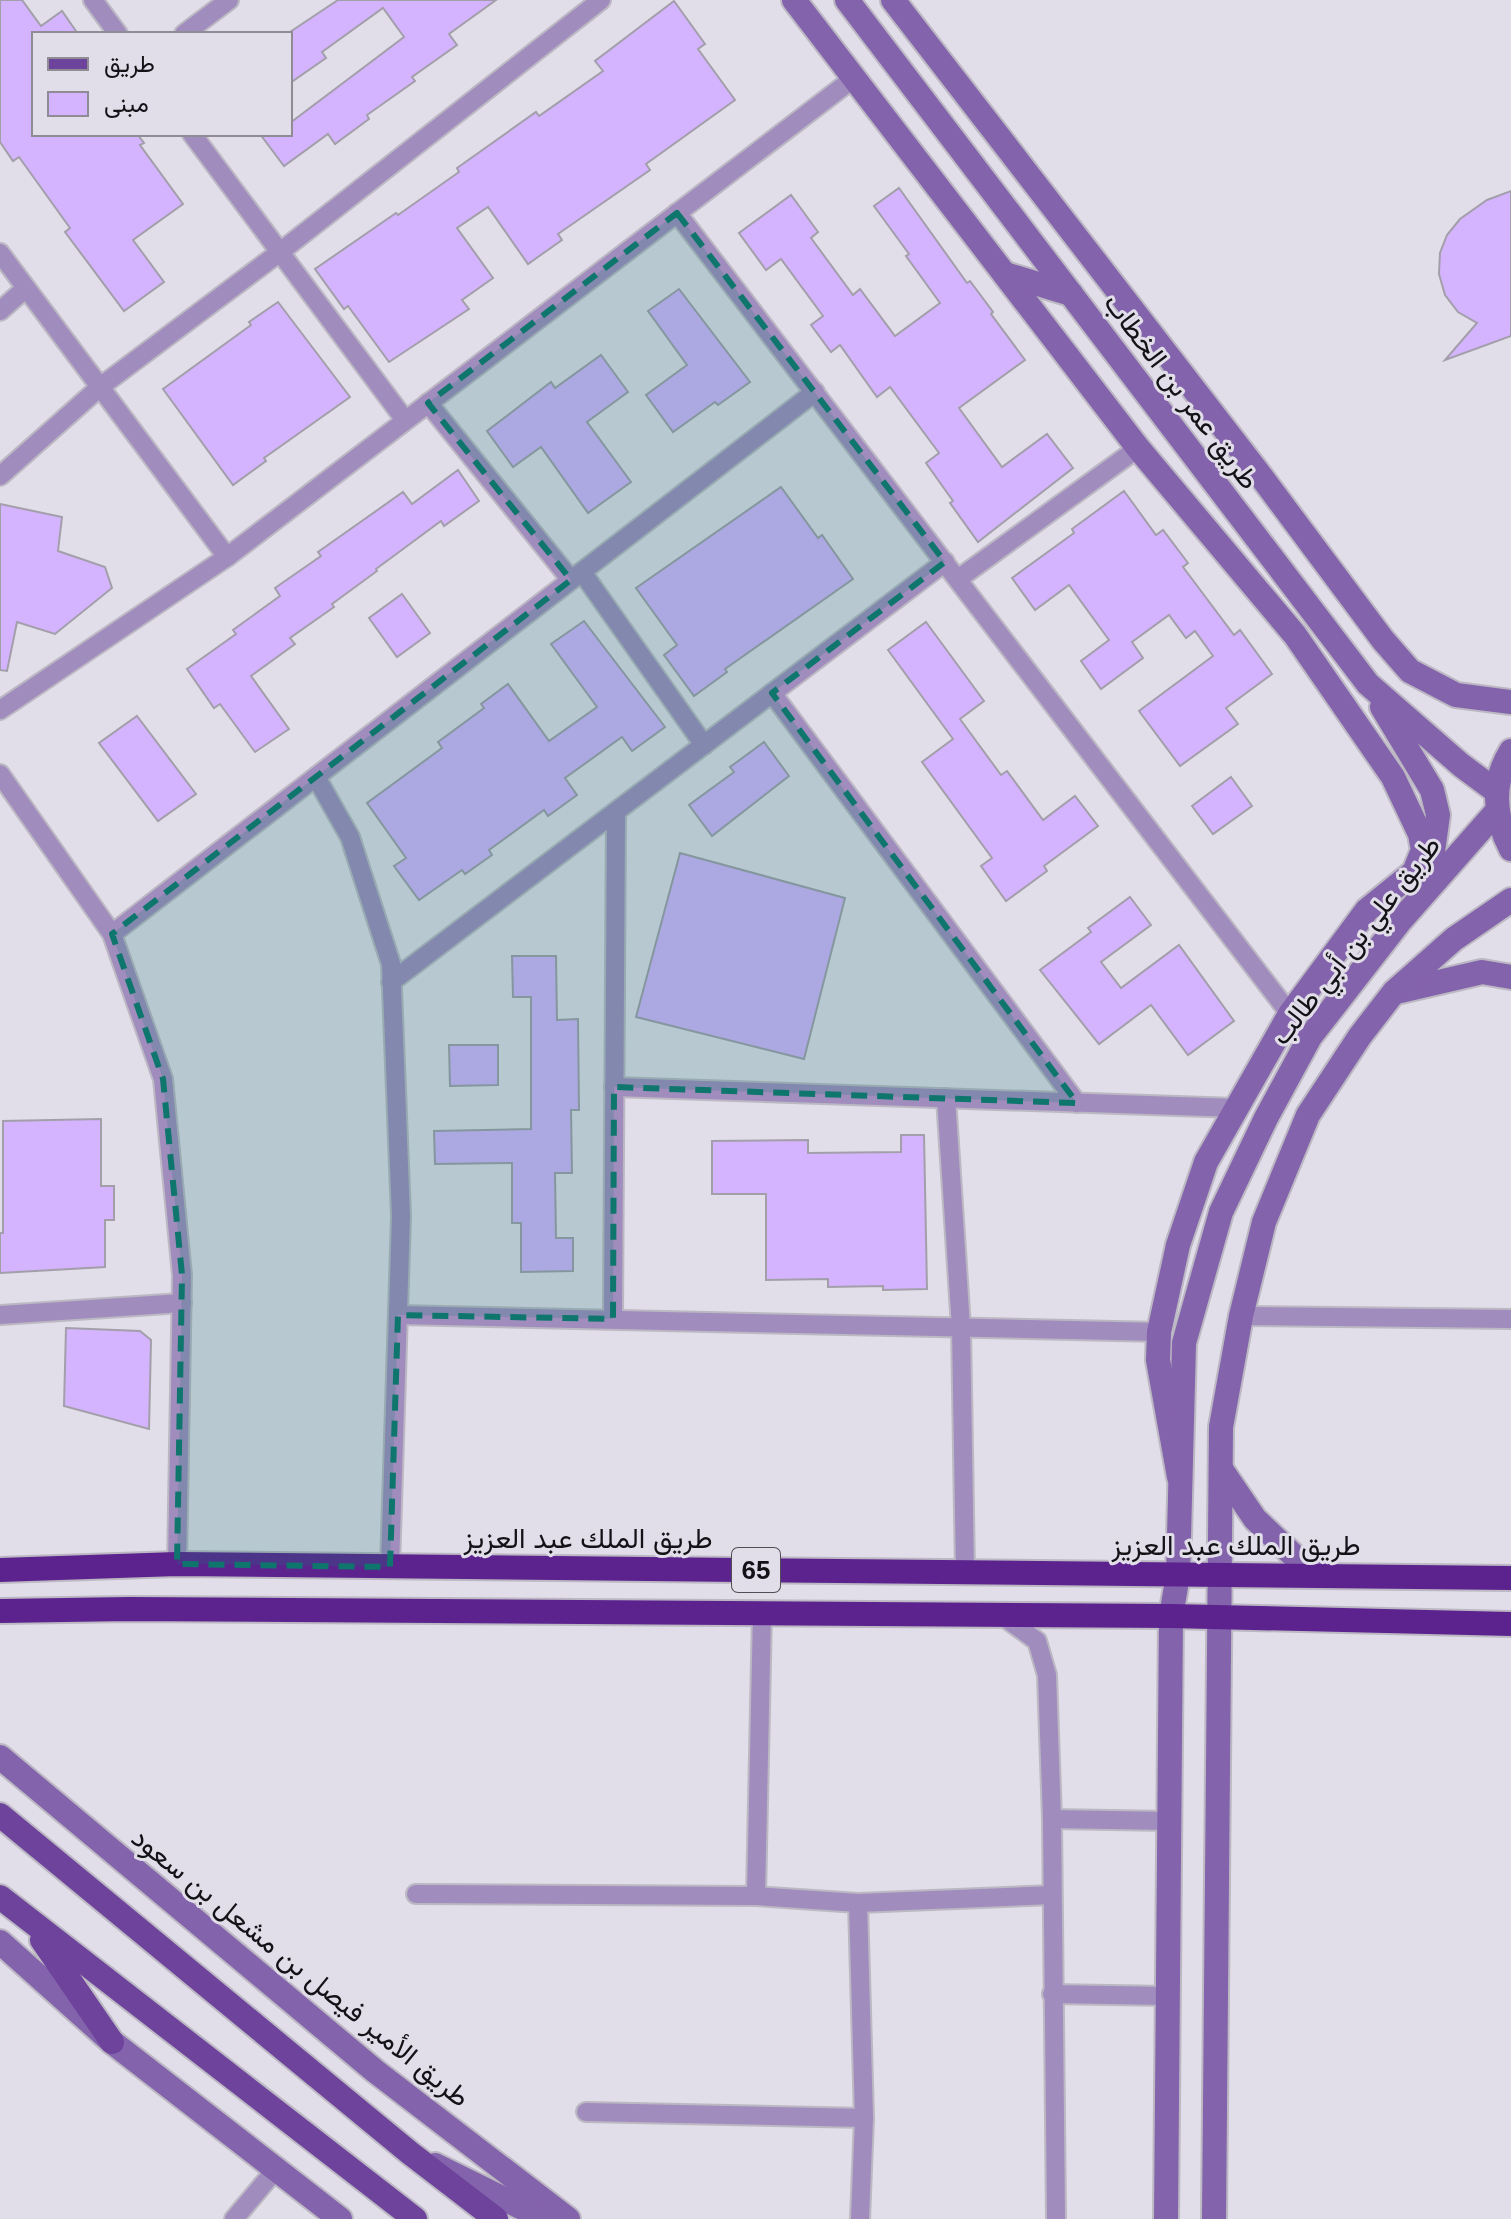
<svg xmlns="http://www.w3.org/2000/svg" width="1511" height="2219" viewBox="0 0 1511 2219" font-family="Helvetica,Vazirmatn,sans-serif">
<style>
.building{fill:#d4b4fe;stroke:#a39faa;stroke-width:2}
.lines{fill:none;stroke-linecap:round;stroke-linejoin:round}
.street-casing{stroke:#bcb8c3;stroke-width:22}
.secondary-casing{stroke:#bcb8c3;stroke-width:28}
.primary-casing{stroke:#bcb8c3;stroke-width:28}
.highway-casing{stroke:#bcb8c3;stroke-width:28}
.street{stroke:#a18cbe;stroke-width:18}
.secondary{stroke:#8363ab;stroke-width:24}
.primary{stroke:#6e439c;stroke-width:24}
.highway{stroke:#5c238f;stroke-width:24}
.marked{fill:#0f766e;fill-opacity:0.2;stroke:#0f766e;stroke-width:6;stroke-dasharray:16 10;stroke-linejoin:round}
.labels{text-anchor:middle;stroke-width:6;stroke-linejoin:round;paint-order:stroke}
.shield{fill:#e1dde9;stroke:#514f55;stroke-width:2}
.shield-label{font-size:26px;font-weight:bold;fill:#131216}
.street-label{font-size:28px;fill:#131216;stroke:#e1dde9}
</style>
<rect width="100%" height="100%" fill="#e1dde9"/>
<g class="building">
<polygon points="0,0 22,0 41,26 62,11 78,34 34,34 34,134 137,134 144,143 140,145 183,204 133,240 164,282 124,311 65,232 70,228 19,157 13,161 0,142"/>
<polygon points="338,0 496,0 449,34 457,45 412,77 415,81 367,115 369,119 335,144 328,134 284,166 260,134 290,134 290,123 404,37 383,8 322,52 326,58 290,83 290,32"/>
<polygon points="674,1 705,44 698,49 735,100 646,164 650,170 558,234 562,240 528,264 488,207 457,228 493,278 462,300 469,309 389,362 348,306 344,309 315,269 396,213 398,215 459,172 457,168 536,112 539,116 603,71 595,61"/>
<polygon points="899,188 967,283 970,281 993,312 991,314 1025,360 959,408 1002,467 1047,434 1073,468 978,542 950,503 953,501 926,463 939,453 890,387 877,397 840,345 831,352 811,325 823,316 781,259 766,270 739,233 791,195 818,232 811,238 853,295 860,289 895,336 940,303 906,256 909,254 874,206"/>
<polygon points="1511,191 1511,336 1445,360 1477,323 1458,312 1445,295 1439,274 1440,253 1447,235 1460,219 1487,200"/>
<polygon points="679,289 750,382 718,405 715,402 673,432 646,395 687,365 648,311"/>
<polygon points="278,302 350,397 264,458 266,461 233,485 163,389 251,325 249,322"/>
<polygon points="601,355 628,392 587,422 631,482 588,513 541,447 513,467 487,431 551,382 555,388"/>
<polygon points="458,470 479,501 444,526 441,521 376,569 377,571 332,604 334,607 290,638 295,644 251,676 289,729 255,752 220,704 214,708 187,669 236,634 233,630 280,596 275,588 321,556 318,552 403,492 412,504"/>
<polygon points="781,487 818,538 822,535 853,579 725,669 727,672 694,696 664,655 677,645 636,588"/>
<polygon points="1124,491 1156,535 1163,530 1188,563 1183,567 1234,635 1240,630 1272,674 1226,708 1238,724 1180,766 1139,711 1213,656 1195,631 1186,638 1169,615 1132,642 1143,658 1101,689 1081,661 1109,640 1069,585 1035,610 1012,578 1074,533 1072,529"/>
<polygon points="0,504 62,517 58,551 105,567 112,588 55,634 17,622 7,671 0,670"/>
<polygon points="402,594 430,633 397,657 369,618"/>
<polygon points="584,621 665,727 632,751 622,737 565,778 577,795 548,816 544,810 489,850 492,855 465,874 462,870 419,900 394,866 406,858 367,803 442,748 438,742 484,708 481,704 508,684 549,741 597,707 551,644"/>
<polygon points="926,622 984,701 960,719 1001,775 1007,771 1043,820 1075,796 1098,826 1044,866 1047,871 1006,901 981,866 992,858 922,762 953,739 888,650"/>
<polygon points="137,716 196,794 158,821 99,743"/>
<polygon points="764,742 789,776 712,836 689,805 734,772 730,767"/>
<polygon points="1231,777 1252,806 1213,834 1192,806"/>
<polygon points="680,853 845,898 804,1059 636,1017"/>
<polygon points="1130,897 1151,925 1101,962 1121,988 1179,945 1234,1021 1188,1055 1151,1005 1099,1044 1040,970 1091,932 1088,928"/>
<polygon points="512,956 556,956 557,1020 578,1019 579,1110 571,1110 572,1173 555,1173 556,1238 573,1238 573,1271 521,1272 521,1223 512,1223 512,1163 435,1164 434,1131 531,1129 531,997 513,997"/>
<polygon points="449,1045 498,1045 498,1085 450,1086"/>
<polygon points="101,1119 101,1186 114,1186 114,1220 105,1220 105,1267 0,1273 0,1233 3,1233 3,1121"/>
<polygon points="901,1135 924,1135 927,1289 883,1290 883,1286 828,1287 828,1279 766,1280 766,1194 712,1194 712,1141 808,1140 808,1153 901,1152"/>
<polygon points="66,1328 140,1331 151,1340 149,1429 64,1406"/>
</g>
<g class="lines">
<g class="street-casing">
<g id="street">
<polyline points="93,0 118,34"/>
<polyline points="184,34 229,0"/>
<polyline points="192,134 405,420"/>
<polyline points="677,213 1290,1014"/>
<polyline points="0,253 227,557"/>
<polyline points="0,311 26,288"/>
<polyline points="428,403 571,580"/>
<polyline points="0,476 100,387 280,252 601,0"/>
<polyline points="582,572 704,745"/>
<polyline points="958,579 1138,448"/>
<polyline points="772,693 1077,1103"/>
<polyline points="0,710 227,557 854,78"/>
<polyline points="0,774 112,934 163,1079 182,1275 177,1564"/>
<polyline points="316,777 350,837 391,964 401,1216 390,1567"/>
<polyline points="112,934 815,392"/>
<polyline points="391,982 945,562"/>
<polyline points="614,1087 1236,1108"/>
<polyline points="946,1098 961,1327 965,1572"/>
<polyline points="0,1315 182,1303"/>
<polyline points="398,1315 1159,1332"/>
<polyline points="1241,1316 1511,1319"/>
<polyline points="613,1319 616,812"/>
<polyline points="762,1613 756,1896 858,1903 864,2118 860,2219"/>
<polyline points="1000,1614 1037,1641 1047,1675 1052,1819 1056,2219"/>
<polyline points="1052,1819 1169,1821"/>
<polyline points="416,1894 756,1896"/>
<polyline points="858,1903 1052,1895"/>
<polyline points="1052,1994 1168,1996"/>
<polyline points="586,2112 864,2118"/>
<polyline points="234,2219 277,2168"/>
</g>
</g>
<g class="secondary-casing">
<g id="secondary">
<polyline points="794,0 1138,448 1295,635 1393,777 1420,834 1423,850 1414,872 1367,910 1290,1014 1206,1162 1178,1245 1159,1332 1158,1360 1179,1477"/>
<polyline points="847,0 1368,684 1461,765 1496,791"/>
<polyline points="893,0 1257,471 1383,640 1410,671 1456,695 1511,702"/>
<polyline points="1005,274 1071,294"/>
<polyline points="1382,707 1432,790 1438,815 1432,859"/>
<path d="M1511 751C1491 783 1494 817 1511 849"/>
<polyline points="1396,992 1482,972 1511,977"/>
<polyline points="1221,1469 1255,1519 1293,1555 1324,1575"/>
<polyline points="0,1757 375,2071 568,2219"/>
<polyline points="0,1942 112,2042 340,2219"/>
<polyline points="435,2165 545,2219"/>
<polyline points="1166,2219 1171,1616 1178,1575 1184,1343 1221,1212 1266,1118 1310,1037 1401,920 1497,811"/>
<polyline points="1214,2219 1221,1427 1241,1316 1264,1222 1308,1115 1360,1036 1394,992 1454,939 1511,900"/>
</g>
</g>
<g class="primary-casing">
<g id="primary">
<polyline points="0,1815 410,2153 496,2219"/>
<polyline points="0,1897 415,2219"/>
<polyline points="42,1940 112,2042"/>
</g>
</g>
<g class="highway-casing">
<g id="highway">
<polyline points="0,1570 177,1564 1511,1578"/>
<polyline points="0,1611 129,1609 1171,1616 1511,1624"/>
</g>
</g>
<use href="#street" class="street"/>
<use href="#secondary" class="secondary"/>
<use href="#primary" class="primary"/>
<use href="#highway" class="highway"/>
</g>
<path class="marked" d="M677 213 945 562 772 693 1077 1103 614 1087 613 1319 398 1315 390 1567 177 1564 182 1275 163 1079 112 934 571 580 428 403Z"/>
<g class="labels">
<rect class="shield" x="732" y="1548" width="48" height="44" rx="6"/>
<g class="shield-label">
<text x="756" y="1579">65</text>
</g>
<g class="street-label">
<text transform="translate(1182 391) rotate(53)" y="10">طريق عمر بن الخطاب</text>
<text transform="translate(1355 940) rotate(-52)" y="10">طريق علي بن أبي طالب</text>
<text x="588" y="1548">طريق الملك عبد العزيز</text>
<text x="1236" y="1555">طريق الملك عبد العزيز</text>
<text transform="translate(301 1967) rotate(39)" y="10">طريق الأمير فيصل بن مشعل بن سعود</text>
</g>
</g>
<rect x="32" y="32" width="260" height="104" fill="#e1dde9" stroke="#8f8c95" stroke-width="2"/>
<rect x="48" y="58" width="40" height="12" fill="#6e439c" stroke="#8f8c95" stroke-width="2"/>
<text x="104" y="72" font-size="24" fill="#131216">طريق</text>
<rect x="48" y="92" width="40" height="24" fill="#d4b4fe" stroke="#8f8c95" stroke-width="2"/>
<text x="104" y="112" font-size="24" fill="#131216">مبنى</text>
</svg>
